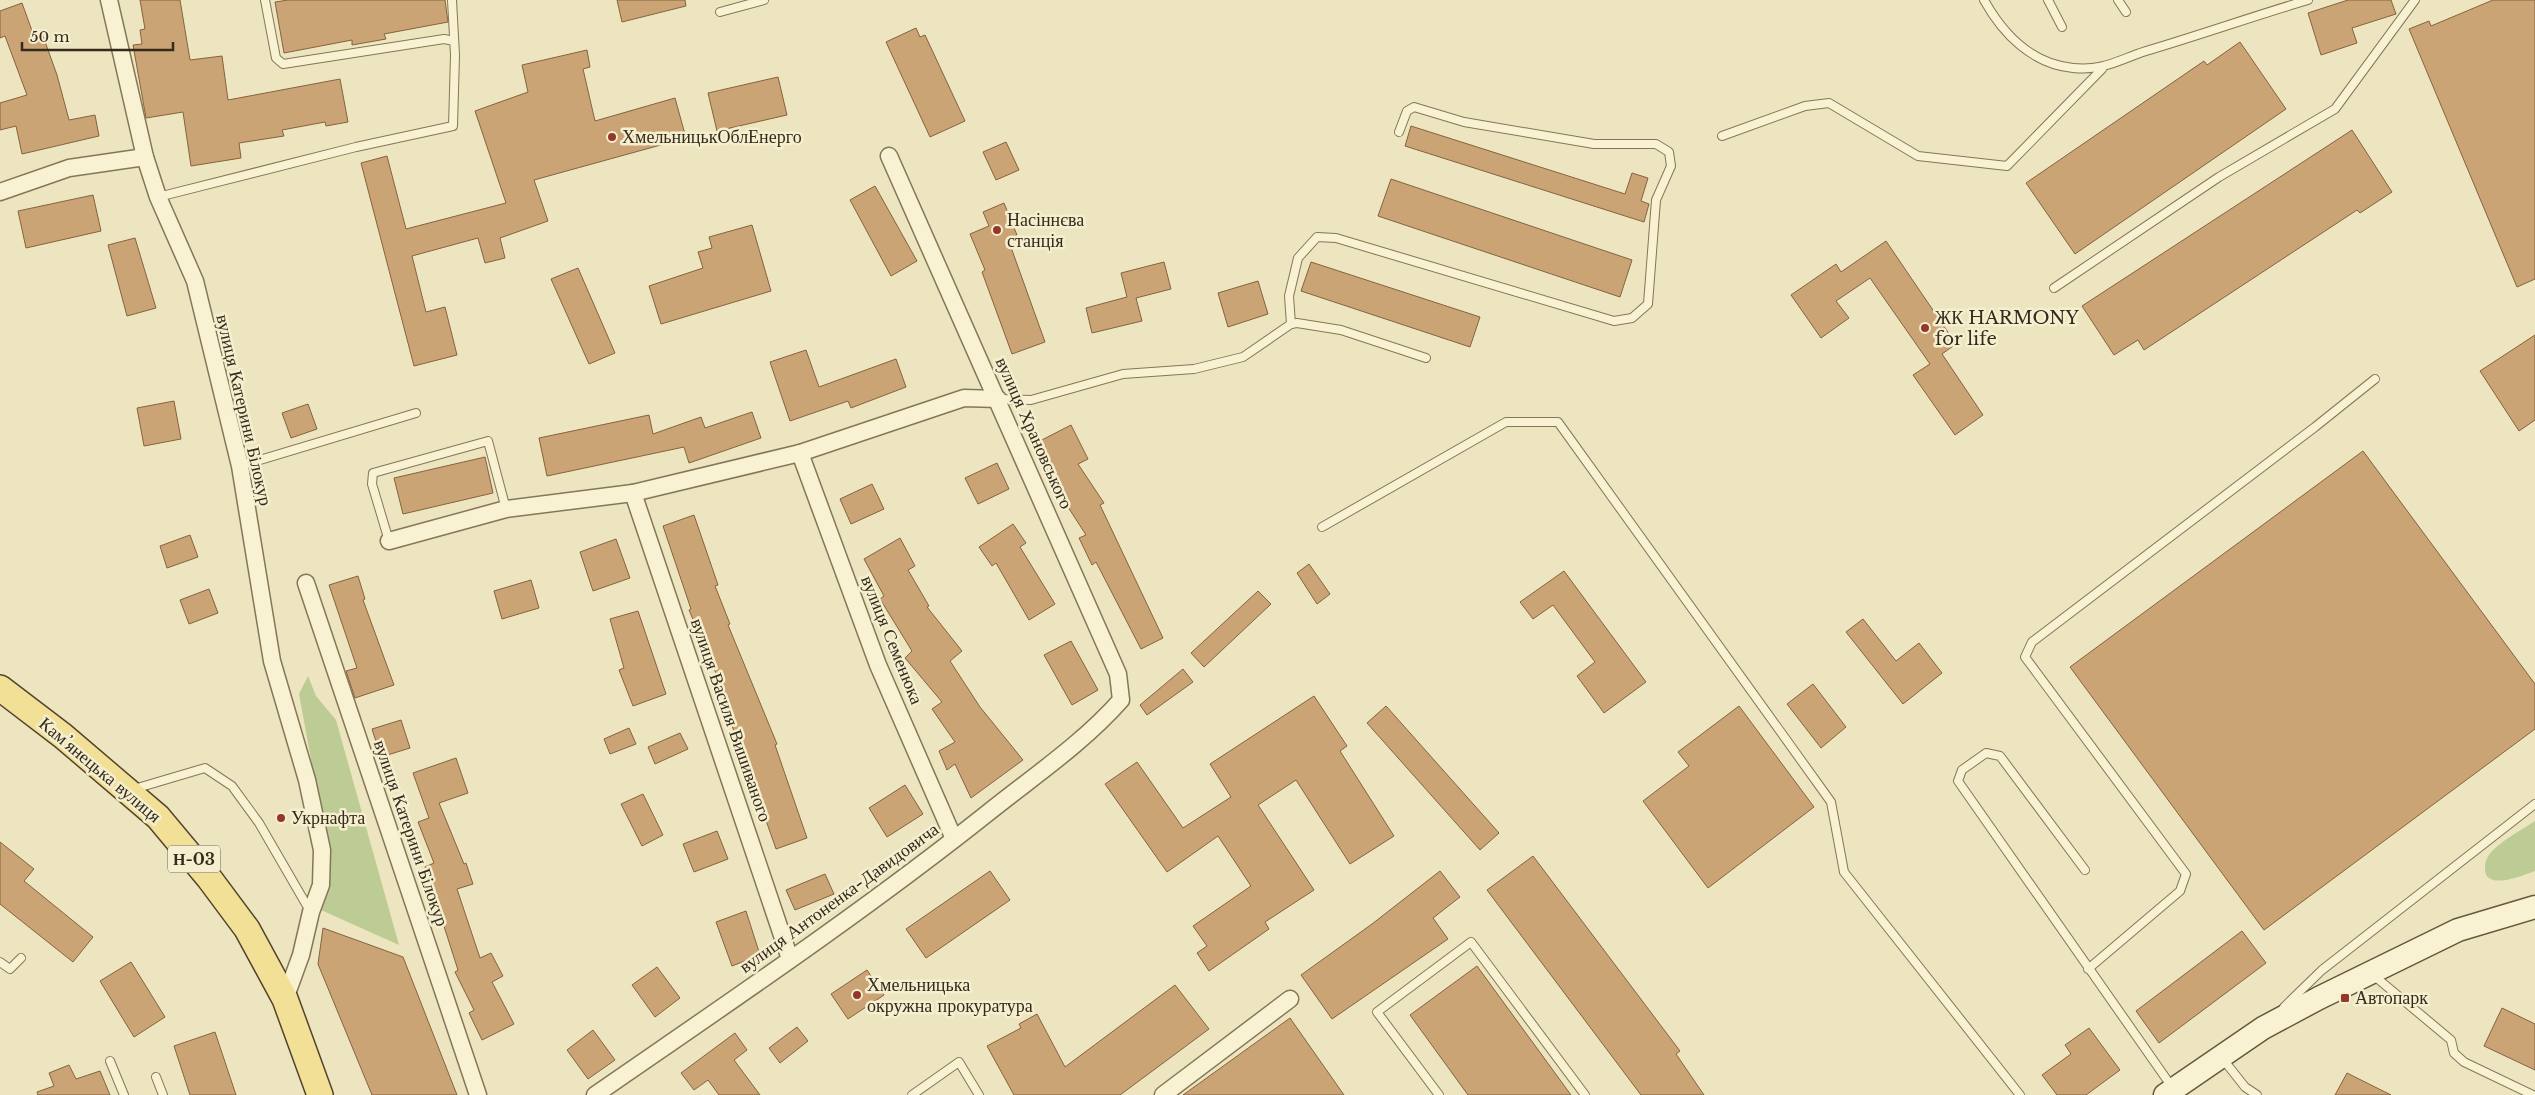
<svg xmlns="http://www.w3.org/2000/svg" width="2535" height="1095" viewBox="0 0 2535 1095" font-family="'Libre Baskerville',serif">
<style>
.green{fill:#bdcb94}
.building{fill:#cba475;stroke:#84633e}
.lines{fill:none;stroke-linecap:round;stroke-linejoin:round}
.service-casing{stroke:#857658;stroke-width:10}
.minor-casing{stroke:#857658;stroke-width:19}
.secondary-casing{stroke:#67573b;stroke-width:25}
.primary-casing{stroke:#53432c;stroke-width:28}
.service{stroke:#f8f2d2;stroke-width:8}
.minor{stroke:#f8f2d2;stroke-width:16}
.secondary{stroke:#f8f2d2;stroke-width:22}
.primary{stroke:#f1e096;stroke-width:25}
.poi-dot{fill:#943629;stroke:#f5eecf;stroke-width:2}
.labels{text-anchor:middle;stroke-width:5;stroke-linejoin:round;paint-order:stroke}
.shield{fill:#f5eecf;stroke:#6f6652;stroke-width:1}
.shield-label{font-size:16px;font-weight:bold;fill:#352b1c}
.poi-label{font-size:18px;fill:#352b1c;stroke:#f5eecf;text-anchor:start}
.street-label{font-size:18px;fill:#352b1c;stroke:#f5eecf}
</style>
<rect width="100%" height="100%" fill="#ede5bf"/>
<g class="green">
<polygon points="308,676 316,696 336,720 399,945 321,910 322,850 307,780 313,770 299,694"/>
<path d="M2535 821V871C2524 875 2484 892 2485 868 2485 861 2488 855 2493 850 2505 839 2521 830 2535 821Z"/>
</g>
<g class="building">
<polygon points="140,0 180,0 190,60 222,56 228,100 340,79 348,122 326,126 325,122 282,130 284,136 239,143 241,158 191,166 183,112 146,118 133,45 142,44 140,30 145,29"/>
<polygon points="288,0 445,0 448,22 384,34 386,39 352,45 352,40 284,53 275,2"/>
<polygon points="617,0 685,0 686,6 622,22"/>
<polygon points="2348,0 2391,0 2396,14 2352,28 2357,43 2321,55 2308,13"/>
<polygon points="2493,0 2535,0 2535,279 2517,287 2409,29 2429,21 2431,26"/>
<polygon points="22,3 35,39 43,36 57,75 69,120 95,115 99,136 22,154 16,126 0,130 0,103 27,95 5,36 0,38 0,11"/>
<polygon points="916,28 920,37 925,35 965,121 930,137 886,42"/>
<polygon points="2240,42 2286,109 2075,254 2026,183 2204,61 2207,65"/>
<polygon points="587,50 590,67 583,69 595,121 675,98 686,138 534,180 548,221 500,238 505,258 485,263 478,238 412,256 426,312 445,307 457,355 414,366 361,163 387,156 406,229 506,203 475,111 528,92 522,65"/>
<polygon points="778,77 787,115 717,131 708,93"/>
<polygon points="1411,126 1625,194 1632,173 1648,178 1641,201 1649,204 1644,222 1405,146"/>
<polygon points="2352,130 2392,192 2360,213 2357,210 2144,350 2138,340 2114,355 2082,306"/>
<polygon points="1006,142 1019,170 996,180 983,152"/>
<polygon points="1391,179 1632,260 1620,297 1378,216"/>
<polygon points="875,186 917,261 891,276 850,200"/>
<polygon points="93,195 101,231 26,248 18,211"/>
<polygon points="1004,203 1017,235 1008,239 1045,342 1012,354 982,272 985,270 970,234 989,226 983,212"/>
<polygon points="752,225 771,291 661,324 649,286 703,268 698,252 712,248 709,237"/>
<polygon points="135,238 156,308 127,316 108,245"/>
<polygon points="1886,241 1956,344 1942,354 1983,415 1955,435 1913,375 1930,364 1870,278 1836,301 1849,318 1821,338 1791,295 1836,264 1841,272"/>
<polygon points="1164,262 1171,289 1136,298 1142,321 1092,333 1086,308 1127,297 1121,273"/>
<polygon points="1311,262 1480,317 1470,347 1301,291"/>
<polygon points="578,268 615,353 589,364 551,279"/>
<polygon points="1258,281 1268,314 1228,327 1218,293"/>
<polygon points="2535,335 2535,420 2519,431 2480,371"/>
<polygon points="806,350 819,387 896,359 906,387 851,408 848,401 790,421 770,362"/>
<polygon points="174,401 181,439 144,446 137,408"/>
<polygon points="308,404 317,429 291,438 282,413"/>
<polygon points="752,412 761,438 689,463 684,447 547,476 539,438 649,415 653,434 701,417 705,428"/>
<polygon points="1071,425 1088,459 1078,464 1104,503 1100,505 1163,638 1141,649 1096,562 1092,565 1079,538 1086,535 1059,493 1034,444"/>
<polygon points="2363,451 2535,684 2535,729 2264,930 2070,667"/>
<polygon points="485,457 493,493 403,514 394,478"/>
<polygon points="997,463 1009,489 978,504 965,478"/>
<polygon points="872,484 884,509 851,524 840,499"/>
<polygon points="694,515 718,585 715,586 730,624 728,625 777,744 775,745 807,838 776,849 762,809 758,810 748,779 752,778 719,692 723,690 689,610 691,609 663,526"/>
<polygon points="1013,524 1026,543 1020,547 1055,604 1029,620 996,563 992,566 979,547"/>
<polygon points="190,535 198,557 167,568 160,546"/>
<polygon points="900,538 915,566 908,570 929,606 927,607 962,651 950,661 980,707 1023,760 971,798 955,764 947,770 939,751 955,742 932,709 942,702 905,658 912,651 880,599 884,596 864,559"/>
<polygon points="616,539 630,578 593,591 580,552"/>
<polygon points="1309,564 1330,594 1317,604 1297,573"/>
<polygon points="1564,571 1646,682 1604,713 1577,676 1595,662 1553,605 1533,619 1520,602"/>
<polygon points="358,576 365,599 363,600 394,685 355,698 346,671 357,668 329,585"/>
<polygon points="531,580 539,608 502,619 494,591"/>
<polygon points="209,589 218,613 189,624 180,600"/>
<polygon points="1258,591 1271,604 1204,667 1191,653"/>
<polygon points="638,611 666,694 633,706 619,670 624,668 610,619"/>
<polygon points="1863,619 1896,661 1919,643 1942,673 1903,704 1846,632"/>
<polygon points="1071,641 1098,690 1072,705 1044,655"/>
<polygon points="1183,669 1193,682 1147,715 1140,705"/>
<polygon points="1813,684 1846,727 1821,748 1787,704"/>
<polygon points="1314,696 1347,746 1340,751 1394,836 1350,864 1296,780 1258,805 1314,890 1265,922 1269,929 1209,971 1197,953 1207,946 1193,926 1251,886 1218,836 1167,872 1105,784 1137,762 1183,828 1231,797 1210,764"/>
<polygon points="1386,706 1499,833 1480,850 1367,723"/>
<polygon points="1739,706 1814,807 1708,888 1643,801 1689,766 1678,752"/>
<polygon points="401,720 410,748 381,757 372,729"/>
<polygon points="629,728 636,744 610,754 604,739"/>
<polygon points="680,733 688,749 655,764 648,747"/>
<polygon points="456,758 468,793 439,803 464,864 466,863 473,884 457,889 480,958 491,953 503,976 492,982 514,1024 482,1040 469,1013 474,1010 455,972 458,970 425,867 434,863 418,822 429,818 413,773"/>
<polygon points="905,785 923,814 887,837 869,808"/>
<polygon points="643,794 663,835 642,846 621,804"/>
<polygon points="717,831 728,859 694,872 683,844"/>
<polygon points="0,842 34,869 24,881 93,937 73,962 0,904"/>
<polygon points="1533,856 1680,1051 1676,1054 1704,1095 1641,1095 1487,890"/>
<polygon points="990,871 1010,900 926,958 906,929"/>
<polygon points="1440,871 1460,897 1433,918 1448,939 1332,1019 1301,975 1372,924"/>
<polygon points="825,874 834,894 795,910 786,890"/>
<polygon points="746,911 760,955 732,966 716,922"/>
<polygon points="323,928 403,957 457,1095 372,1095 318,964"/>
<polygon points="2242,931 2266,963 2159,1043 2136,1011"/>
<polygon points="131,962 165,1017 134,1037 100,981"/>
<polygon points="1477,966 1571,1095 1468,1095 1410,1015"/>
<polygon points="657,967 680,998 655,1017 632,985"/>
<polygon points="867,970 884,995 848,1019 831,994"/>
<polygon points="1175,985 1209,1029 1120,1095 1014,1095 987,1046 1021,1028 1019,1024 1037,1014 1065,1067"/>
<polygon points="2502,1008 2535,1024 2535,1070 2484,1046"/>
<polygon points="1290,1018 1344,1095 1183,1095"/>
<polygon points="797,1027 808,1041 780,1063 769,1048"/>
<polygon points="2089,1028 2120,1070 2086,1095 2057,1095 2042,1075 2071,1054 2065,1045"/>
<polygon points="593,1030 615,1060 588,1079 567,1050"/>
<polygon points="215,1032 236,1095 190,1095 174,1046"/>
<polygon points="735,1033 747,1050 734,1060 760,1095 719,1095 708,1080 694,1090 681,1073"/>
<polygon points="69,1065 76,1079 100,1071 110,1095 38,1095 37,1092 54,1086 49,1073"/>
<polygon points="2347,1073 2391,1095 2335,1095"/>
</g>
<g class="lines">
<g class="service-casing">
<g id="service">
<polyline points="265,0 276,58 283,64 444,39 454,41"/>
<path d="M1984 0C2003 34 2032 64 2073 68 2104 71 2118 60 2146 51 2200 35 2254 16 2308 0"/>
<polyline points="2048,0 2062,27"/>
<polyline points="2118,0 2126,12"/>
<polyline points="720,12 764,0"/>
<polyline points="1722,136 1805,106 1829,103 1918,156 2007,166 2102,69"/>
<polyline points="158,197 356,147 453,126 455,55 452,0"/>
<polyline points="2054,288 2219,177 2335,109 2415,0"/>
<polyline points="1291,324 1289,296 1298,258 1317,237 1336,238 1614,321 1632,318 1648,304 1656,200 1671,166 1669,152 1656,144 1594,144 1464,122 1414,107 1407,111 1399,132"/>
<polyline points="998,399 1031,400 1123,374 1194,369 1243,357 1291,324 1297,323 1341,330 1426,358"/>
<polyline points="240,466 416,413"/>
<polyline points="1322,527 1506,422 1558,422 1831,802 1844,872 2020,1095"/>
<polyline points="389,541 372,484 373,473 488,441 506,509"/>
<polyline points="134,789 205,768 232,786 259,823 310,911"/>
<polyline points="2085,870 2000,756 1986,753 1962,770 1958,781 2172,1087"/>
<polyline points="0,962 10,969 21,958"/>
<polyline points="2088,969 2180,891 2186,874 2025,657 2032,642 2315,427 2375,379"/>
<polyline points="2372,974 2451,1040 2454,1053 2464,1062 2533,1095"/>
<polyline points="2284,1007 2322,970 2535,804"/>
<polyline points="2222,1058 2245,1087 2257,1095"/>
<polyline points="110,1061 124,1095"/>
<polyline points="156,1077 163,1095"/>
<polyline points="912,1095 959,1062 979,1095"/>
<polyline points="1439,1095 1377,1012 1471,942 1585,1095"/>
</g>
</g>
<g class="minor-casing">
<g id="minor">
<polyline points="109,0 145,157 158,197 195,281 240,466 272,661 307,780 322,850 321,885 311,912 301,955 285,999"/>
<polyline points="0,192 69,168 145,157"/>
<polyline points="800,453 878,665 954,839"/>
<polyline points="633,493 790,959"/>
<polyline points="389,541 506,509 633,493 800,453 964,398 998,399"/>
<polyline points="306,583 478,1095"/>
<path d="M595 1095C728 1003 862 913 989 812 1034 776 1083 743 1121 700L1118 674 889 156"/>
<polyline points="1163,1095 1290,999"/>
</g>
</g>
<g class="secondary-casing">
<polyline id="secondary" points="2165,1095 2263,1028 2319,998 2458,930 2535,907"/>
</g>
<g class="primary-casing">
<polyline id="primary" points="0,688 63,736 158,817 209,878 247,929 285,999 320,1095"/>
</g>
<use href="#service" class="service"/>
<use href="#minor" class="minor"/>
<use href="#secondary" class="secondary"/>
<use href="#primary" class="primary"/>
</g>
<g class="poi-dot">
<circle cx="612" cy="137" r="5"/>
<circle cx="997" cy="230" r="5"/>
<circle cx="1925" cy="328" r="5"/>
<circle cx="281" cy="818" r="5"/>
<circle cx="857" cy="995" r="5"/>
<rect x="2340" y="993" width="10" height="10" rx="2.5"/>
</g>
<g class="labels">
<rect class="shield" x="168" y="845.5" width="52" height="27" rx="4"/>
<g class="shield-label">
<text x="194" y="865">Н-03</text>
</g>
<g class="poi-label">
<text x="622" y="143">ХмельницькОблЕнерго</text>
<text x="1007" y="226">Насіннєва<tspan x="1007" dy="21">станція</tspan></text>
<text x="1935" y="324">ЖК HARMONY<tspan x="1935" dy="21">for life</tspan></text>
<text x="291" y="824">Укрнафта</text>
<text x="867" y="991">Хмельницька<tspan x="867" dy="21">окружна прокуратура</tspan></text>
<text x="2355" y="1004">Автопарк</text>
</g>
<g class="street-label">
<text transform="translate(244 410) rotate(77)" y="6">вулиця Катерини Білокур</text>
<text transform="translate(1034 433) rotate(66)" y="6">вулиця Храновського</text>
<text transform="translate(892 640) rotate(68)" y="6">вулиця Семенюка</text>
<text transform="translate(731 720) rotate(71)" y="6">вулиця Василя Вишиваного</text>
<text transform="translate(100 770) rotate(40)" y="6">Камʼянецька вулиця</text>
<text transform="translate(411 833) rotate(71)" y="6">вулиця Катерини Білокур</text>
<text transform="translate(839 898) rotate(-36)" y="6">вулиця Антоненка-Давидовича</text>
</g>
</g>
<path d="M22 42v8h151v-8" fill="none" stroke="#352b1c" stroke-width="2.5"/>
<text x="30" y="42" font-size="15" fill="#352b1c" stroke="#f5eecf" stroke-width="4" paint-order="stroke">50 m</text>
</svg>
